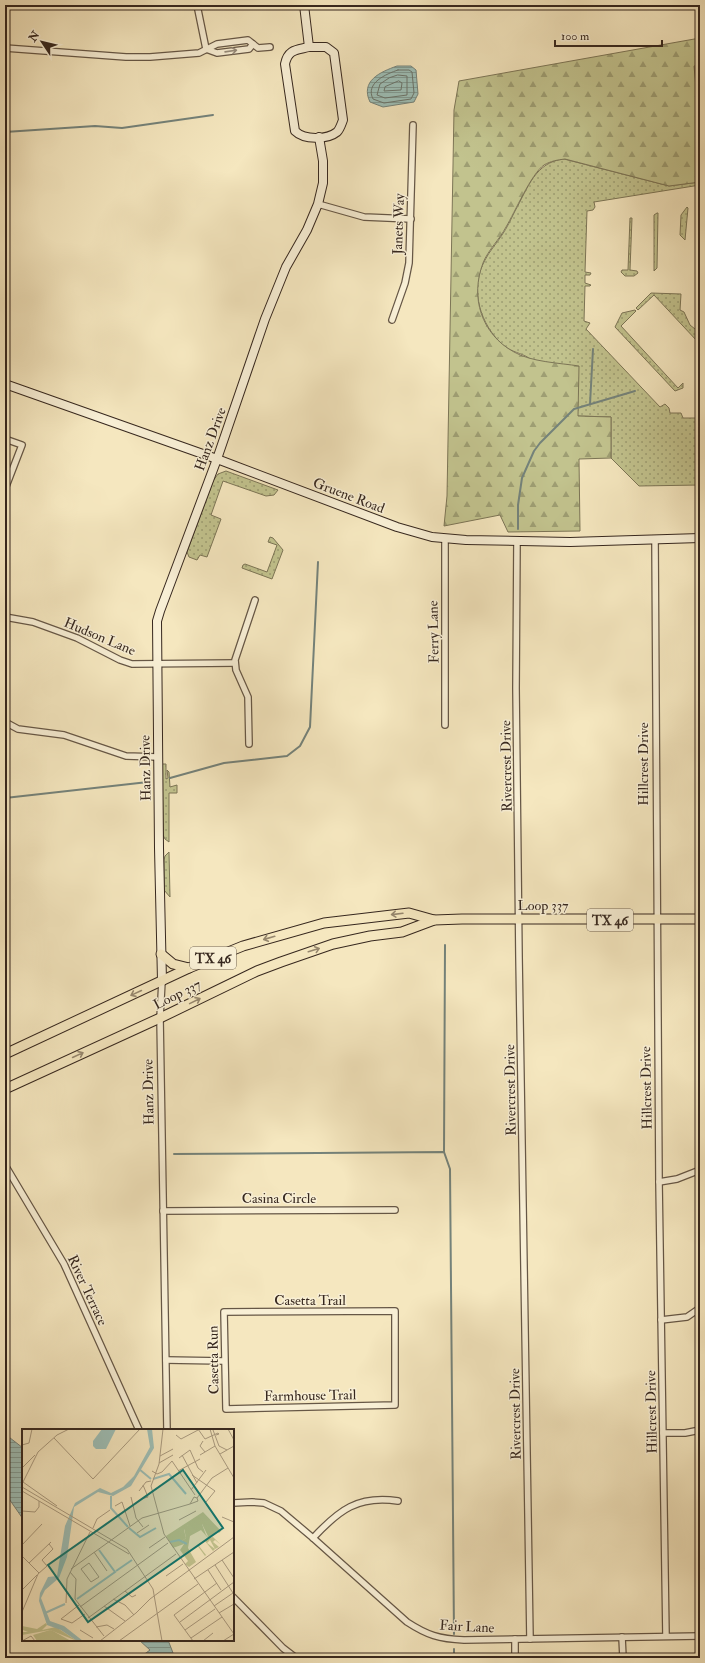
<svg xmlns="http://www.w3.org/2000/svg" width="705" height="1663" viewBox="0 0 705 1663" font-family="'IM FELL Double Pica',serif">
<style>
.green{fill:url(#green-dots);stroke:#7c7556}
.forest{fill:url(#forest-firs);stroke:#7c7556}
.water{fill:url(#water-rules);stroke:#74827a}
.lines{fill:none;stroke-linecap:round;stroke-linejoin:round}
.shore{stroke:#6a736a;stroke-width:1}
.stream{stroke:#74827a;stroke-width:2}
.street-casing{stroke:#665746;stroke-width:8}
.secondary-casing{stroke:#36271e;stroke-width:10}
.primary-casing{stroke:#36271e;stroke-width:11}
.street{stroke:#f8efd5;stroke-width:5.5}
.secondary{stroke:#f8efd5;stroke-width:8}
.primary{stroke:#f5e7bf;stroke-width:9}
.oneway{stroke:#978b7a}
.oneway2{stroke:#96876e}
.labels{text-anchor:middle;stroke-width:3;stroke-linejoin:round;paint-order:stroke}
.shield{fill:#f8efd5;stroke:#706355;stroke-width:1}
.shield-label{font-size:13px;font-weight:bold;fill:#36271e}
.street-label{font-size:14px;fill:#36271e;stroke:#f8efd5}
.inset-river{fill:none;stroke:#9dbfb7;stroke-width:2}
.inset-road{fill:none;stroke:#a99a7f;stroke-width:1}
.view{fill:#0f766e;fill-opacity:0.15;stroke:#0f766e;stroke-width:2}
.inset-edge{fill:none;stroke:#36271e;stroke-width:2}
</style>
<defs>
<pattern id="green-dots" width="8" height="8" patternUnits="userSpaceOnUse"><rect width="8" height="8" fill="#c2c38e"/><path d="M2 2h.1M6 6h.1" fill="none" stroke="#9e9e73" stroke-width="1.8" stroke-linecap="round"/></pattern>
<pattern id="forest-firs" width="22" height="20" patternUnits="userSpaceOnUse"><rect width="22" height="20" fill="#c2c38e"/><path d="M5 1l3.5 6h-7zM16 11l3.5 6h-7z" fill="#9e9e73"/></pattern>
<pattern id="water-rules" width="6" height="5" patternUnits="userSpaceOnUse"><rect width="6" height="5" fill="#9dbfb7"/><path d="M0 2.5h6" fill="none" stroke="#819b94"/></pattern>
</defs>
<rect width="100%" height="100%" fill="#f5e7bf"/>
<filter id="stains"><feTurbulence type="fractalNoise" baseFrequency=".005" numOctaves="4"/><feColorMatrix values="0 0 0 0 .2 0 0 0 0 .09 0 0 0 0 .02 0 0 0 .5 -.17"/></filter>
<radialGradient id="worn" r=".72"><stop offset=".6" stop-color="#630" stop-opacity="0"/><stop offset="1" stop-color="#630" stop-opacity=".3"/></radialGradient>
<g class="green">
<polygon points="694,65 700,65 700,130"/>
<path d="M564 159 669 186 700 182V185L594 202 595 207 593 210 587 211 585 272 591 273 590 275H585V283L591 285 590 286H585L584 321 590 323 586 329 660 407 665 404 669 408 670 413H681L683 418H700V485L639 486 611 458V417L578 416C566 402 554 388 542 374 538 369 534 361 529 358 521 353 512 352 504 346 480 325 469 289 485 260 489 252 496 244 502 235 507 228 511 219 515 211 528 188 535 162 564 159Z"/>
<polygon points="687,207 688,208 685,240 680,235 681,215"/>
<polygon points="657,213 658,213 657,268 654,271 654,215"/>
<polygon points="630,218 632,218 630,270 637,271 638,273 634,276 625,276 621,272 622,270 628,270"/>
<polygon points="651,293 681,294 680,310 684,312 690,325 700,333 700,348 697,347 697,341 654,295 638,310 636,308"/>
<polygon points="635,310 636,311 621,326 678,388 683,383 683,388 675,391 615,327 622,313"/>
<polygon points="226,471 278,490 274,495 266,496 223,481 211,515 221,519 207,557 200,555 197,560 189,557 187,552 213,481 218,474"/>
<polygon points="270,537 273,538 283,550 272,579 242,568 243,565 245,564 267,572 277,545 268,542"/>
<polygon points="162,764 166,764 166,779 168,778 167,770 169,772 170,787 177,785 177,793 169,793 169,842 165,839 163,835"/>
<polygon points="169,852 170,897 164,890 164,860 165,856"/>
</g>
<path class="forest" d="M700 38V65L694 66 700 130V182L669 186 565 159C557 160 551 161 544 165 531 174 515 212 506 227 500 239 488 250 483 263 470 297 481 334 514 352 531 362 560 363 579 366L578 416 611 417V458L579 459 580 531 508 532 500 515 444 526 447 496 454 110 459 81Z"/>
<g class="water">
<path d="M397 66H411L416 70 418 94 414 102 383 107 370 102C360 81 380 72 397 66Z"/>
<polygon points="5,1434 23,1448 23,1519 5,1493"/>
<polygon points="139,1640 168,1640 175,1658 139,1658 150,1650"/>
</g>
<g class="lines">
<g class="shore">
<path d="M398 70H409L412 72 414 93 411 99 384 103 373 99C365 83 386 74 398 70Z"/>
<polygon points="398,75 407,76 407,95 385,98 377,95 380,84 389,78"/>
<polygon points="399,81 402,83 401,90 384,91 385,87"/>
</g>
<g class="stream">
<polyline points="5,132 95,126 122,128 213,115"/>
<polyline points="590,404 593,349"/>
<polyline points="518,529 518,505 522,478 534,451 540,443 574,409 635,391"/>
<polyline points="170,778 224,763 287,756 300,746 310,727 318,562"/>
<polyline points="5,798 148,782"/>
<polyline points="444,1152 445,945"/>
<polyline points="174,1154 444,1152 450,1169 454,1634"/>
<polyline points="454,1649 454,1658"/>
</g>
<g class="street-casing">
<g id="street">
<polyline points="197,5 206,49"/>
<polyline points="5,48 126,57 150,57 199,53 217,44 248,40 258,48 270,47"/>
<polyline points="206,49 217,53 249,49 253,44"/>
<polyline points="318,204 364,217 411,219"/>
<polyline points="392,320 405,283 409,263 413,125"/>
<polyline points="5,439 22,445 5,489"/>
<polyline points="445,539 445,725"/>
<polyline points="655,539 659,1182 666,1636"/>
<polyline points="517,540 516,688 519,957 530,1639"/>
<polyline points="5,617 33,622 77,638 120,660 132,664 235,663"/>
<polyline points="5,722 18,729 64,735 126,756 158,757"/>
<polyline points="249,744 248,697 236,670 235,660 255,600"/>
<polyline points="162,981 160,1018 167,1430"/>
<polyline points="5,1165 64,1264 139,1430"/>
<polyline points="659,1182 677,1179 700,1170"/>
<polyline points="163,1211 395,1210"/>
<polygon points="395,1311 395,1405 226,1409 224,1312"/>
<polyline points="661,1320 687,1317 700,1308"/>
<polyline points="166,1360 224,1361"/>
<polyline points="663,1433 685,1433 700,1430"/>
<path d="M233 1503 252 1502 264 1503 281 1511 313 1538 407 1622C427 1635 439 1639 464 1640L700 1636"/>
<path d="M313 1538C339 1510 358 1495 398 1501"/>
<polyline points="233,1597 283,1648 296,1658"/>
<polyline points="622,1637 623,1658"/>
<polyline points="515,1639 515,1658"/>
</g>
</g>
<g class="secondary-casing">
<g id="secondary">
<polyline points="304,5 309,47"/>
<path d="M309 47H326L334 53 343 120C341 125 340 129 337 132 327 140 304 140 295 131L285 64C288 49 297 50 309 47Z"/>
<polyline points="5,384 217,459 397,527 432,537 466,540 570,542 700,538"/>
<polyline points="162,981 159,848 157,621 160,611 217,459 265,319 286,267 307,230 318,204 323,183 323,161 319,137"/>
</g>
</g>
<g class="primary-casing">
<g id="primary">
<polyline points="161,954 173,964 189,968"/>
<polyline points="5,1054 189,968 243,946 324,923 409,913 434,920"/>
<polyline points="5,1089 160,1018 257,971 281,962 333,944 370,936 402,932 434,920 462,919 700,919"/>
</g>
</g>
<use href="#street" class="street"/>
<use href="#secondary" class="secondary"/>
<use href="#primary" class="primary"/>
</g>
<defs><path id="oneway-shaft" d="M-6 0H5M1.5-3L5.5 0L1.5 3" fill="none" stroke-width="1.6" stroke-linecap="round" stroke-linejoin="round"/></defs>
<use class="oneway" href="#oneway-shaft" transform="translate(231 51) rotate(-8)"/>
<g class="oneway2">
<use href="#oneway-shaft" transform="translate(397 914) rotate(173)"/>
<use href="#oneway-shaft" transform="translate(269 938) rotate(164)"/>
<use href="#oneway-shaft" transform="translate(314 950) rotate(-17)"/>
<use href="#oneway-shaft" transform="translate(136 993) rotate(155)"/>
<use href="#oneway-shaft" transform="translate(195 1001) rotate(-26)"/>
<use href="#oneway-shaft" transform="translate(78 1055) rotate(-25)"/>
</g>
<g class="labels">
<g class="shield">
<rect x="587" y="909" width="46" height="22" rx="3"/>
<rect x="190" y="947" width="46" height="22" rx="3"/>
</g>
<g class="shield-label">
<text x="610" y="925">TX 46</text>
<text x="213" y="963">TX 46</text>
</g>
<g class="street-label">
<text transform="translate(398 224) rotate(-88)" y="5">Janets Way</text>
<text transform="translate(210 439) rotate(-70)" y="5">Hanz Drive</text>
<text transform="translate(349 495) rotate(21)" y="5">Gruene Road</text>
<text transform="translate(433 632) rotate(-91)" y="5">Ferry Lane</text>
<text transform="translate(100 636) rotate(23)" y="5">Hudson Lane</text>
<text transform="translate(643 764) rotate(-90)" y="5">Hillcrest Drive</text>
<text transform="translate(506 766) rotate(-91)" y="5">Rivercrest Drive</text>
<text transform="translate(145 768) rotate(-91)" y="5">Hanz Drive</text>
<text x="543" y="910">Loop 337</text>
<text transform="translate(177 994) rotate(-26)" y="5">Loop 337</text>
<text transform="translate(646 1088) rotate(-91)" y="5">Hillcrest Drive</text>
<text transform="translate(510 1090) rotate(-91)" y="5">Rivercrest Drive</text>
<text transform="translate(148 1092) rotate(-91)" y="5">Hanz Drive</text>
<text x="279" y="1203">Casina Circle</text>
<text transform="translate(88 1290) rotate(65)" y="5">River Terrace</text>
<text x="310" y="1305">Casetta Trail</text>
<text transform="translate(213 1360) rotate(-91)" y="5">Casetta Run</text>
<text transform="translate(310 1395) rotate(-1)" y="5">Farmhouse Trail</text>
<text transform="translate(651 1412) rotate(-91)" y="5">Hillcrest Drive</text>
<text transform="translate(515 1414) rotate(-91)" y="5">Rivercrest Drive</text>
<text transform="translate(467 1626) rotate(3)" y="5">Fair Lane</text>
</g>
</g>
<g transform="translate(22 1429)">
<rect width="212" height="212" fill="#f5e7bf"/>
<path d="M167 95H180L184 106 187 109 191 108 199 116 193 111 191 113 197 118 193 120 188 111 185 114 193 120 191 122 183 112 180 114 177 117 184 126 183 127 175 116 186 109 179 101 168 107 166 119 174 133 167 138 163 135 166 132 158 121 162 115 160 112 164 109 162 99ZM28 201 31 202 49 212H15L11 206Z" fill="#c2c38e"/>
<path d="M181 83 199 102 197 104 195 102 187 109 180 95 166 96 162 101 164 109 160 112 162 115 151 119 144 107ZM24 194 25 196 20 201 34 198 55 212 28 201 0 206V203H6L1 201 0 197 15 200Z" fill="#c2c38e"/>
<path d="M80 0H94L84 20H74L71 17V12ZM125 0H130L132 19 109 57 91 67 76 63 52 78 45 128 37 149 23 161 19 169 28 192 42 197 61 212H55L39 201 25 196 17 172 18 164 26 148 35 147 43 97 53 74 78 59 89 64 101 58 112 47 128 18Z" fill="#9dbfb7"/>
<path class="inset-river" d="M117 40 129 50M131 50 147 45 164 65M89 67V79L106 98M107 99 118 108 134 99M148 113 157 111 165 115M94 142 110 131M55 170 93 143 77 121M23 184 43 175"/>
<path class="inset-road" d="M141 0 137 35 129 57 142 105 212 205M176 0 183 10 196 4 197 5 194 6M188 0 193 17 212 49M206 0 212 11M191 1 197 17 205 21M154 6 159 10 178 0M32 9 71 50 118 0M181 12 178 17 183 23M0 16 7 14 10 0M198 25 212 17M160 26 175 54M178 26 193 17M138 27 151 20M157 29 168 21 176 39 181 43M137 34 151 26M0 39 13 26M130 42 135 45 140 43 150 32 173 66M156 42 178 30M170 46 193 62M1 53 35 77M0 55 16 23 35 6 47 0M0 58 105 120 131 160 140 212M169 61 184 41M0 62 107 125M117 62 124 53 129 52M109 68 114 89 121 98M175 69 172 68 168 75 176 72 175 69 190 49 206 39M119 70 126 68 121 56M184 73 193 62M93 77 100 73 108 97M0 82 13 83 17 78V72M200 88 212 93M157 91 174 82M71 99 75 90 88 81M115 104 127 96M0 116 20 95M127 119 143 108M72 123 85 142M0 127 17 144M200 131 212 149M7 134 29 113M67 134 77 148 69 153 59 140ZM193 136 211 164M49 140 120 89 168 75M186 141 199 161M48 143 54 150 53 170 82 207M144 147 161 135M172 150 212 123M0 161 15 146M103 162 110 168 114 166M91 170 103 176 112 186M44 174 45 150 68 103M57 176 39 190 50 194 63 185M82 177 103 192M192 177 211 164M58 178 146 114M0 183 16 145 25 137 20 131 31 120 27 115M197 184 212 175M66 189 154 125M158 193 212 153M74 198 85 196 92 200M58 201 71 209M163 201 193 180M169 209 200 188M0 212 9 207 13 212M78 212 114 184 128 170 212 108M97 212 176 155M171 212 152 186 195 154M181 212 191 204M201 212 212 205"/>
<path class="view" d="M161 41 201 99 66 193 26 136Z"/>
<rect width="212" height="212" class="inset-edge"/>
</g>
<rect width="705" height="1663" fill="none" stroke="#f5e7bf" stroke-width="20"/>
<rect x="6" y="6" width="693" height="1651" fill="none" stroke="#36271e" stroke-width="2"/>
<rect x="10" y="10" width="685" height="1643" fill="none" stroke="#36271e"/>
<g transform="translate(42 42) rotate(305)" stroke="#f8efd5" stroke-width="3" paint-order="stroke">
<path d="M0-3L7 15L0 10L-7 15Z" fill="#36271e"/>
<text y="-6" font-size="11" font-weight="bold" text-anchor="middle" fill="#36271e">N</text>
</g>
<path d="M555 40v6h107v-6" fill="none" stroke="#36271e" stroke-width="2"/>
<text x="561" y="40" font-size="12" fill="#36271e" stroke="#f8efd5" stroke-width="3" paint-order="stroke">100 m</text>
<rect width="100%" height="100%" filter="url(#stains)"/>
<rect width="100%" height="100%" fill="url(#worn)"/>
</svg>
